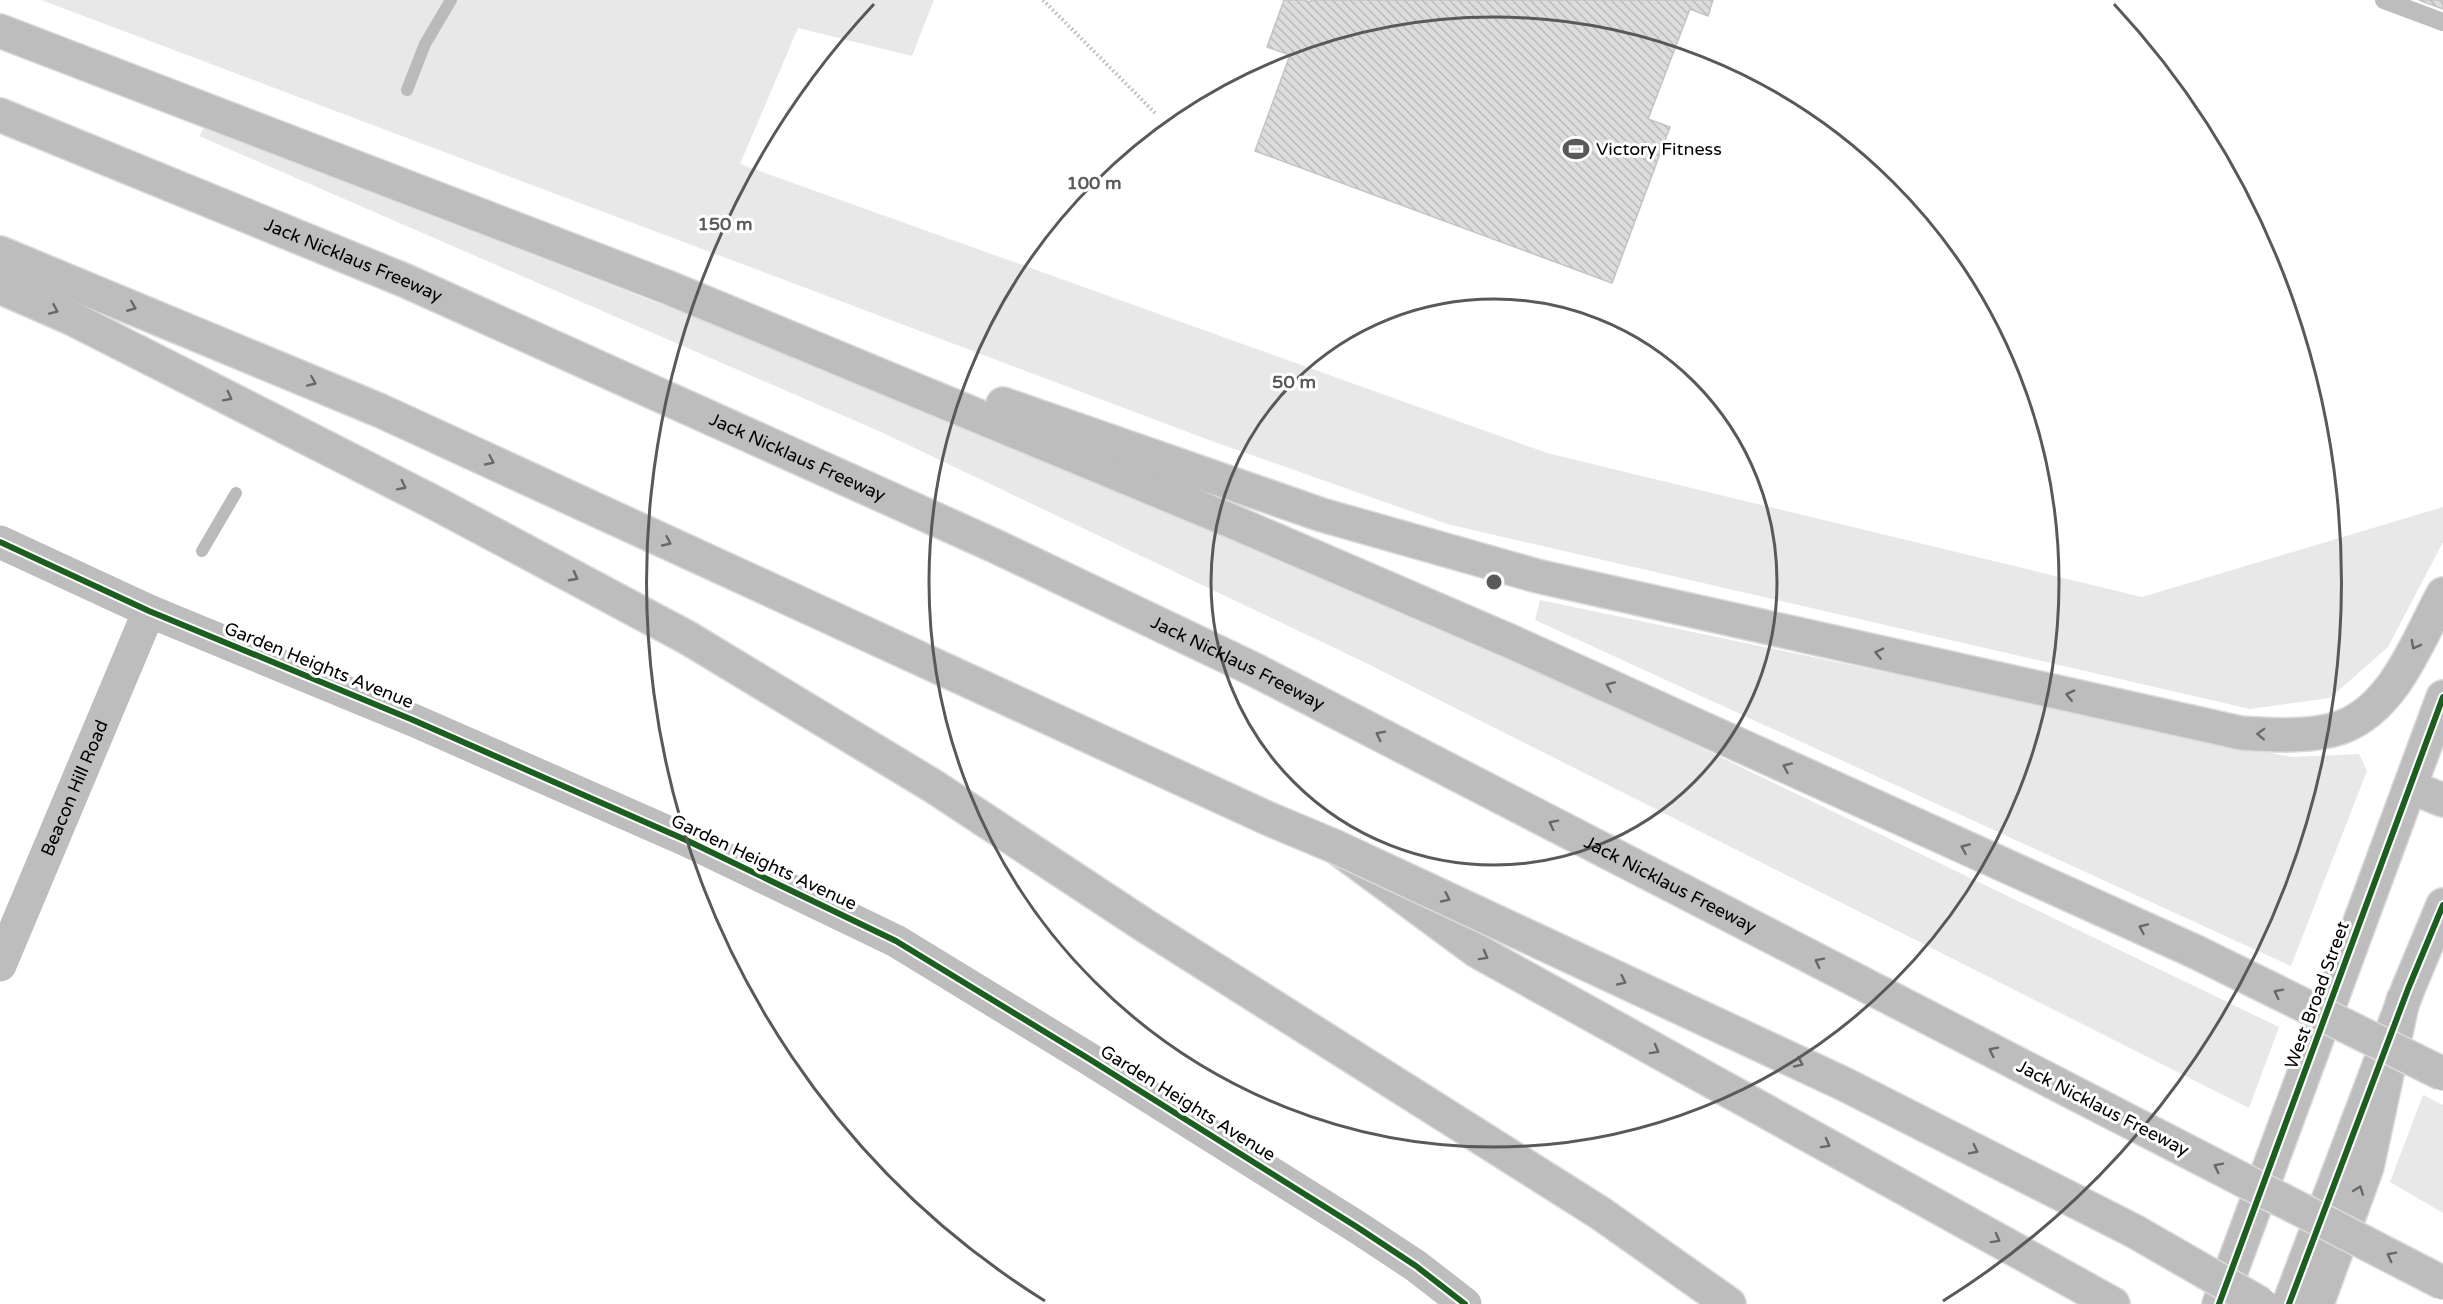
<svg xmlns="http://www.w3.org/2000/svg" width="2443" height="1304" viewBox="0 0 2443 1304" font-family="'Varela Round',sans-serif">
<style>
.green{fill:#e8e8e8}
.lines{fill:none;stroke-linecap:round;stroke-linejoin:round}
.stream{stroke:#bababa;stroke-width:12}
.building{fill:url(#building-back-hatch);stroke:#c4c4c4;stroke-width:1.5}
.primary-casing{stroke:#dbdbdb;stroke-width:36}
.motorway-casing{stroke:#dbdbdb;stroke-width:36}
.path{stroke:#b8b8b8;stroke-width:4;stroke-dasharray:1.5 3;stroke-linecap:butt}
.service{stroke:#bdbdbd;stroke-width:18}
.minor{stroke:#bdbdbd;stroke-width:33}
.primary{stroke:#bdbdbd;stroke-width:33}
.motorway{stroke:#bdbdbd;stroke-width:33}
.motorway-bridge-casing{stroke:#dbdbdb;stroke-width:36;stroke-linecap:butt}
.motorway-bridge{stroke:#bdbdbd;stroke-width:33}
.cycleway-casing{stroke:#fff;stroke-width:10}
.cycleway{stroke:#1b5e20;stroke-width:6}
.oneway{stroke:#686868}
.ring{fill:none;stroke:#595959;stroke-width:3}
.labels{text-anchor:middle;stroke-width:6;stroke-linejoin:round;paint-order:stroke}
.poi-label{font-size:18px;fill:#000;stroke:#fff;text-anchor:start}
.street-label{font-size:18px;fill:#000;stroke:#fff}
.centre{fill:#595959;stroke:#fff;stroke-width:3}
.ring-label{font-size:18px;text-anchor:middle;font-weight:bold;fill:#595959;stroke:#fff;stroke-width:6;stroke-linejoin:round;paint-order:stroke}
</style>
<defs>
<pattern id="building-back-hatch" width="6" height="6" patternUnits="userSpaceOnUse" patternTransform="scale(1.5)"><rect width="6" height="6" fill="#dcdcdc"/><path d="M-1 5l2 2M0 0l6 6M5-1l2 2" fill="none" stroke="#bbb"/></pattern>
</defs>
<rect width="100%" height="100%" fill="#fff"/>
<g class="green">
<polygon points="41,0 934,0 912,56 798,28 740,164 1547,453 2142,597 2443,507 2443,542 2388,647 2330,698 2250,709 1447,524 1209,440"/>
<polygon points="204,128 704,321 1138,498 1538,669 2279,1027 2249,1108 1364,662 881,432 199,136"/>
<polygon points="1540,600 2291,757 2359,754 2367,771 2291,966 1535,620"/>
<polygon points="2423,1095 2443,1105 2443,1213 2390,1182"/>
</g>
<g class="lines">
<g class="stream">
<polyline points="407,90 425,44 451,0"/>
<polyline points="202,551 236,493"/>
</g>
</g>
<g class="building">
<polygon points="1284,0 1304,0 1310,2 1311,0 1713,0 1708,16 1690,9 1648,119 1670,127 1612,283 1255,151 1290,55 1267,47"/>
<polygon points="2419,0 2443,0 2443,9"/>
</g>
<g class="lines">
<g class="primary-casing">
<g id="primary">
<polyline points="2219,1304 2443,697"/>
<polyline points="2289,1304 2408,989 2443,905"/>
</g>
</g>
<g class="motorway-casing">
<g id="motorway">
<polyline points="0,31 667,287 1236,523 1512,642 2196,952"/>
<path id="s2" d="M0 115 406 281 995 546 1255 670 2082 1097"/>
<polyline points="0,253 381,411 1267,818 1336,847 1477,951 2113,1304"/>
<polyline points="0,287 73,319 437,504 688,638 933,786 1144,925 1600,1213 1729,1304"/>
<path d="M1003 404 1322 515 1537 576 2241 733C2272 735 2312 738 2342 727 2395 707 2418 640 2443 594"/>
<polyline points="2410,787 2443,800"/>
<polyline points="2317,1304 2367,1167 2403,1000"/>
</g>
</g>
<polyline class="path" points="1043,0 1156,114"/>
<polyline class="service" points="2384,0 2443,22"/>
<g class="minor">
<polyline points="0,542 149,611 413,720 686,840 896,941 1086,1057 1357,1227 1416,1266 1465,1304"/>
<path id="s1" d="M0 965 149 611"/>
</g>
<use href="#primary" class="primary"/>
<use href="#motorway" class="motorway"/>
<g class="motorway-bridge-casing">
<g id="motorway-bridge">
<polyline points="1336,847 1844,1084 2134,1231 2261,1304"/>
<polyline points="2196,952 2443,1074"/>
<polyline points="2082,1097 2443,1283"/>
</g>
</g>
<use href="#motorway-bridge" class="motorway-bridge"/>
<g class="cycleway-casing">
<g id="cycleway">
<polyline points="0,542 149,611 413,720 686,840 896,941 1086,1057 1357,1227 1416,1266 1465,1304"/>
<polyline points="2219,1304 2443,697"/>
<polyline points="2289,1304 2408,989 2443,905"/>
</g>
</g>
<use href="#cycleway" class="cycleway"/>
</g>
<defs><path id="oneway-chevron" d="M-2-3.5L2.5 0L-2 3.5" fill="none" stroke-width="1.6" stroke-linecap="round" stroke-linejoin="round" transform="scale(1.5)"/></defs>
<g class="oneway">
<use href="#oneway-chevron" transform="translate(132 307) rotate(22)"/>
<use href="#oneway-chevron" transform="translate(54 310) rotate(24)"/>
<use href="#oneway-chevron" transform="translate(312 382) rotate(23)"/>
<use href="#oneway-chevron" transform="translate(228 397) rotate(27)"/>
<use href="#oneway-chevron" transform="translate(490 461) rotate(25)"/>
<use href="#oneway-chevron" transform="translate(402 486) rotate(27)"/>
<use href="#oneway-chevron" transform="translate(667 542) rotate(25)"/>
<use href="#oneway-chevron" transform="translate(574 577) rotate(28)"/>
<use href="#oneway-chevron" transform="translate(2415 645) rotate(118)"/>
<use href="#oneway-chevron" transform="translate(1879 653) rotate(-167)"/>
<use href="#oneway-chevron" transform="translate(1610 686) rotate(-156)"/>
<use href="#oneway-chevron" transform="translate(2070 695) rotate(-167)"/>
<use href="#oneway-chevron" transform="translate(2261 734) rotate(-178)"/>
<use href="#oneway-chevron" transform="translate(1380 735) rotate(-153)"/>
<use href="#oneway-chevron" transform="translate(1787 767) rotate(-156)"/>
<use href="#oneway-chevron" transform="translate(1553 824) rotate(-153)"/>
<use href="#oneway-chevron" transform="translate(1965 848) rotate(-156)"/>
<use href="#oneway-chevron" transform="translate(1446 898) rotate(25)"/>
<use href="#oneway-chevron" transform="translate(2143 928) rotate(-156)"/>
<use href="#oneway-chevron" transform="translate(1484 956) rotate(29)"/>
<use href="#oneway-chevron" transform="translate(1819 962) rotate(-153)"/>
<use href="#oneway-chevron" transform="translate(1622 981) rotate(25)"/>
<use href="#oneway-chevron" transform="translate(2278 993) rotate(-153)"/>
<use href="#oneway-chevron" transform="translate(1655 1050) rotate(29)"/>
<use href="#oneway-chevron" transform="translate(1993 1051) rotate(-153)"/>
<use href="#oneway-chevron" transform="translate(1799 1063) rotate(25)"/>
<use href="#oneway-chevron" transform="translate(1826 1144) rotate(29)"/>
<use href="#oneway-chevron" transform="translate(1974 1150) rotate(27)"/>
<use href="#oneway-chevron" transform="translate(2218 1167) rotate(-153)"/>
<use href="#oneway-chevron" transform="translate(2359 1190) rotate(-70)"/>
<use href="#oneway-chevron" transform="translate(1996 1239) rotate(29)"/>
<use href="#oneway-chevron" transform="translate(2391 1256) rotate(-153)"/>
</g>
<g class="ring">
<circle cx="1494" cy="582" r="283"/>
<circle cx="1494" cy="582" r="565"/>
<path d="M1045 1301A848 848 0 0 1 874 4M2114 4A848 848 0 0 1 1943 1301"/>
</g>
<defs>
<g id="stadium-bare" transform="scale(2.07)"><path d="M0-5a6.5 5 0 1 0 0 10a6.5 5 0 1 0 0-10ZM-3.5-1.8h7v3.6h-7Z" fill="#595959" stroke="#fff" stroke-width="2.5" paint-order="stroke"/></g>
</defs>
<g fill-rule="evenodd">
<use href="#stadium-bare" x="1576" y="149"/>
</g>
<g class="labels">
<g class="poi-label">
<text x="1596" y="155">Victory Fitness</text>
</g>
<g class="street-label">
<text dy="6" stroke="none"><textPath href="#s2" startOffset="382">Jack Nicklaus Freeway</textPath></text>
<text dy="6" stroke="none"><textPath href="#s2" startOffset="868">Jack Nicklaus Freeway</textPath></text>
<text dy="6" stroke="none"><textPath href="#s2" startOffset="1354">Jack Nicklaus Freeway</textPath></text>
<text transform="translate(319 665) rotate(22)" y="6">Garden Heights Avenue</text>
<text dy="6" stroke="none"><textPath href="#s1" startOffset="192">Beacon Hill Road</textPath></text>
<text transform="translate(764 862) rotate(25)" y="6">Garden Heights Avenue</text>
<text dy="6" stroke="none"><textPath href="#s2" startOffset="1840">Jack Nicklaus Freeway</textPath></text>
<text transform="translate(2317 995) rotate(-70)" y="6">West Broad Street</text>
<text transform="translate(1188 1103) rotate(32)" y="6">Garden Heights Avenue</text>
<text transform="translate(2103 1108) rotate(27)" y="6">Jack Nicklaus Freeway</text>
</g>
</g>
<circle cx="1494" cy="582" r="9" class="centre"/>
<g class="ring-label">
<text x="1094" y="189">100 m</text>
<text x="725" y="230">150 m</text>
<text x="1294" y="388">50 m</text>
</g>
</svg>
